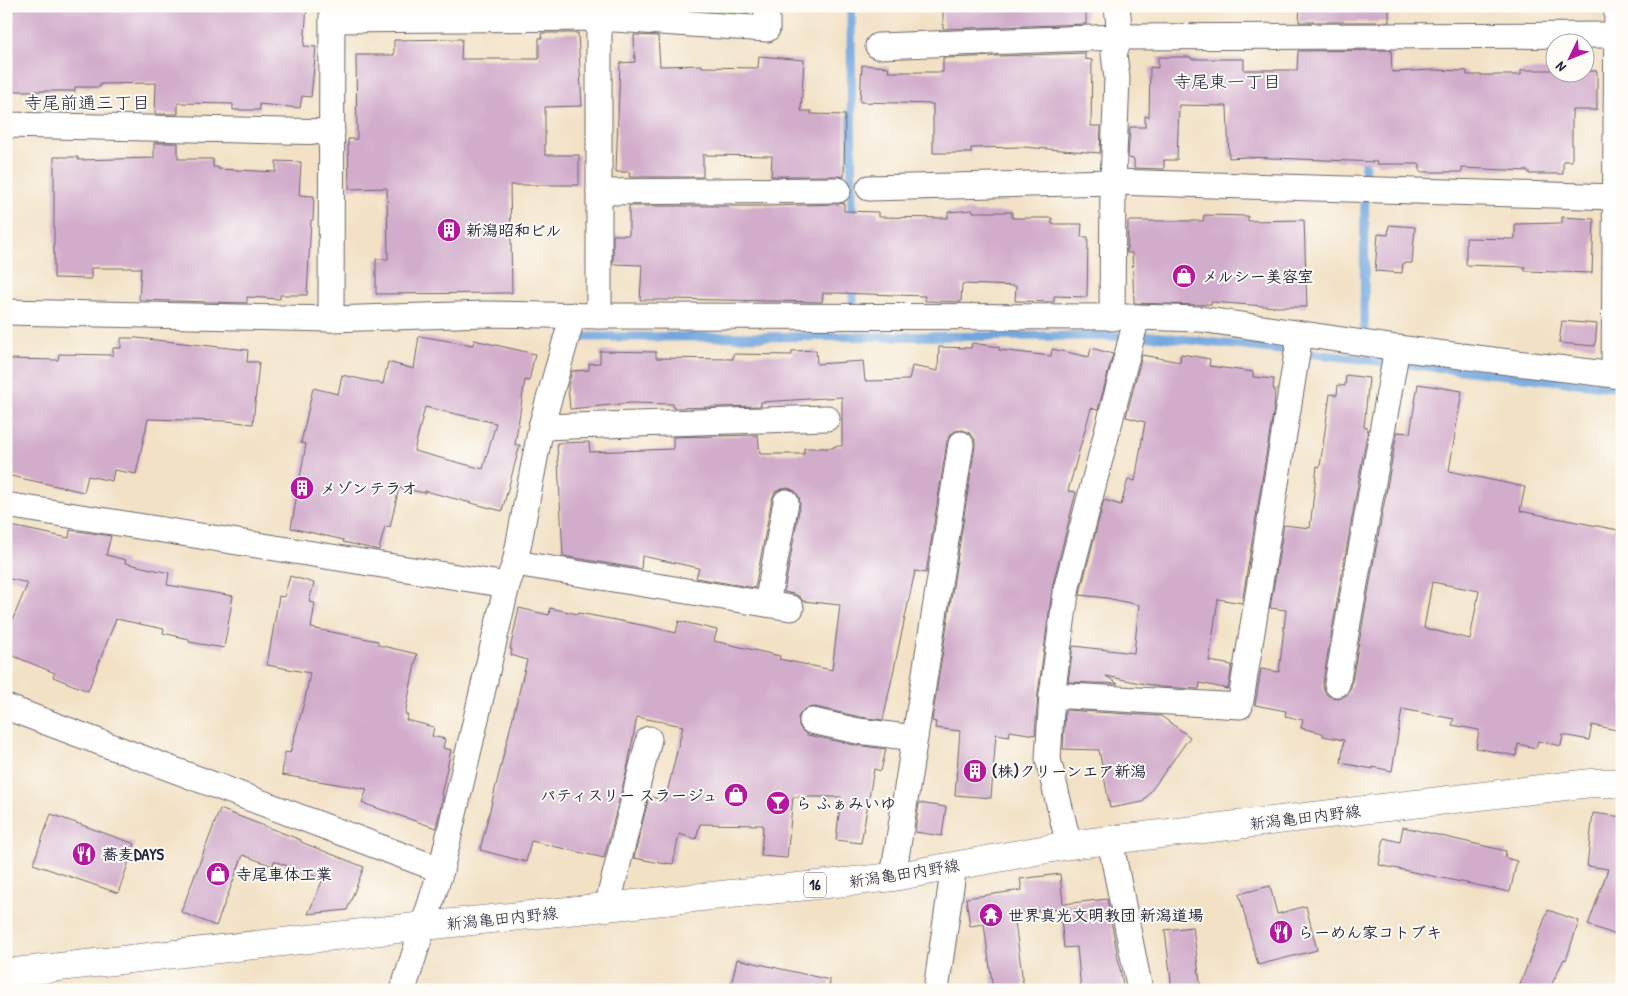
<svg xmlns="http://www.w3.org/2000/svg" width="1628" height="996" viewBox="0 0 1628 996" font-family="'Patrick Hand','Klee One',sans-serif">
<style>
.green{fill:#a5d583;stroke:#647c5f}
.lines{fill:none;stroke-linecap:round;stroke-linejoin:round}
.stream{stroke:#71a5dd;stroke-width:9}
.building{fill:#d1accb;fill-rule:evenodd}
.street-casing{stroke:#6b656b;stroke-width:27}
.primary-casing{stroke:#6b656b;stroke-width:29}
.street{stroke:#fff;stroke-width:25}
.primary{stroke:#fff;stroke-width:28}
.labels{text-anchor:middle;stroke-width:4;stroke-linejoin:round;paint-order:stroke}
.shield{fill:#fdfcf7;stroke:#646373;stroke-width:1}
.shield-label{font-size:15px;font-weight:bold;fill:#22223b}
.poi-label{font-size:16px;font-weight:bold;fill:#22223b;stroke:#fdfcf7;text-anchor:start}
.street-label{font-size:16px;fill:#22223b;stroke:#fdfcf7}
.neighbourhood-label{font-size:18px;fill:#22223b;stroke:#fdfcf7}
</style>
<rect width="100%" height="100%" fill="#fdfcf7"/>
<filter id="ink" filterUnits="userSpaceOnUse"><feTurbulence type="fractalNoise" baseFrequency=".02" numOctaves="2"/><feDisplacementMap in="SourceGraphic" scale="10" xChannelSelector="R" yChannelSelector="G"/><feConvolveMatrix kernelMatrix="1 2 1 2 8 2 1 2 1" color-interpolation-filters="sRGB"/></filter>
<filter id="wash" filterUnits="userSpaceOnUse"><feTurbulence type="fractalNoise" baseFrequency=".0096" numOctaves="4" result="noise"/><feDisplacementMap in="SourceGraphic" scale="20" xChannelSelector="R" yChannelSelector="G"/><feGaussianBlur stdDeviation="1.12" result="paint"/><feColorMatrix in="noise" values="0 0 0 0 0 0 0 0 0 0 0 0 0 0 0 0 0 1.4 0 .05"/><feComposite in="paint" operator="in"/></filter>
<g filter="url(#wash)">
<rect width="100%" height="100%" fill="#f2e1c5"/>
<polygon class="green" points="682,6 755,6 744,16 682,12"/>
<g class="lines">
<g class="stream">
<polyline points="851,6 852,221"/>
<polyline points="853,281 853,316"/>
<polyline points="579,337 1153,336 1622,388"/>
<polyline points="1364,341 1365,151"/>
</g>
</g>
<g id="blocks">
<g class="building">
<polygon points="6,6 307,6 304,46 316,47 311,97 302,96 300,108 259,104 260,110 233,110 233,104 178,103 178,114 155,114 156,83 100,84 100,87 75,87 75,91 6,91"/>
<polygon points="943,6 1086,6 1086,24 943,29"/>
<polygon points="1300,6 1389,6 1389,22 1299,22"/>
<polygon points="541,33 578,33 582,106 545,107 545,155 579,155 579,185 510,185 512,293 376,294 376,259 388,259 387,188 349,189 348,139 357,139 356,55 394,55 394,40 462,39 461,59 539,59 539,38 542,38"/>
<polygon points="634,35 658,36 660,66 702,65 702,67 758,68 759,56 804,60 801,111 811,111 811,114 845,115 844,177 838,176 771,176 772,156 703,155 703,177 629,177 630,172 616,172 620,63 635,62"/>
<polygon points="1391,50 1392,72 1433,70 1467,71 1467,75 1521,75 1521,70 1556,70 1556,72 1586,72 1586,71 1597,71 1597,110 1572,110 1572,161 1563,161 1563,174 1529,174 1529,171 1462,168 1462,172 1420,172 1420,164 1377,164 1377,162 1246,157 1229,158 1227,106 1179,105 1177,160 1164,160 1164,169 1134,168 1134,159 1128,158 1130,127 1145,127 1145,116 1149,117 1150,67 1158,68 1158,57 1191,57 1191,59 1244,59 1244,70 1297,70 1298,51"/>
<polygon points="1085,53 1085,59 1092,60 1091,126 1101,126 1100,153 1023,147 971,148 971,153 933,153 933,104 860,102 862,65 889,67 888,72 943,72 943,58"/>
<polygon points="154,143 178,143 178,159 213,159 213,167 218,167 218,169 276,172 276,161 301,162 299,195 314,196 313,220 311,220 307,295 280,295 280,299 247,297 247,303 139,300 141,268 91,268 91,279 54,278 54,157 78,157 78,160 154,158"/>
<polygon points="844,203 844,211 878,212 878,217 948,218 948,212 973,210 973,212 1012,212 1012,218 1052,218 1052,224 1082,224 1081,237 1088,237 1087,297 1054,296 1054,302 1015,301 1016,286 962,284 961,302 925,301 925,296 838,293 823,293 822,302 669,299 669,300 640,300 642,265 613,264 613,235 629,235 629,206 770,206 838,204"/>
<polygon points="1204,215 1248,216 1248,221 1304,220 1307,307 1277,307 1211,302 1211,304 1197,305 1134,303 1132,253 1127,253 1128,221 1203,221"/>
<polygon points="1562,217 1594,219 1592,273 1525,271 1525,267 1466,265 1466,238 1515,239 1515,224 1562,223"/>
<polygon points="1389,225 1415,227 1412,263 1403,263 1402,273 1375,271 1378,234 1388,235"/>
<polygon points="1562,321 1597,324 1595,346 1559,343"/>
<path d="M419 336 473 345 474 340 535 354 529 381 525 380 515 445H520L502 511 425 491V493L399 488 390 527 385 526 379 550 343 542 344 540 291 528 306 444 301 443 313 388 338 394 342 375 383 384 388 362 414 369ZM425 407 496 423 483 469 414 451Z"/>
<polygon points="121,338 137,338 248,350 247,362 259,362 253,424 227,421 148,419 136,474 114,470 112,481 88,476 84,492 6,475 6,359 58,360 59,354 113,355 113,348 121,348"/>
<polygon points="972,343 999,347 999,350 1051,356 1052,349 1089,357 1091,348 1113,354 1098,410 1091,408 1068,491 1076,492 1053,584 1038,693 1035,735 1010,731 1009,736 996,734 991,798 955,795 960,731 935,728 936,722 932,721 975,446 975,439 970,433 963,430 955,431 950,435 947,442 926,573 915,571 883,720 860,717 815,707 807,708 802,711 798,717 799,726 802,731 808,735 855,745 886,749 881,771 874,769 861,843 836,840 841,797 793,797 787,858 761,856 763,825 700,824 696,839 679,834 673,864 666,863 666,864 634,858 649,796 665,801 683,726 637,717 627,769 604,858 531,841 526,862 480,850 527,660 511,655 512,649 510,649 519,608 549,615 550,608 578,614 579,613 652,627 676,633 679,621 717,630 714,641 780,656 779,659 832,670 840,605 803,601 800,597 794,594 784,592 800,505 799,497 795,491 788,488 781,489 775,492 772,499 755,588 696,578 699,568 642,556 641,569 563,556 557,443 589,442 590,452 673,449 673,437 758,435 760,454 804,454 804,448 834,448 834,446 842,446 842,397 761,402 761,406 673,408 673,404 631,403 570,409 568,386 572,371 589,370 589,364 600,363 600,351 656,352 656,358 733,359 733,354 792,355 792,351 816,350 817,364 863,361 865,381 909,380 912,366 938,371 939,347 971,348"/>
<polygon points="1181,354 1210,359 1209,366 1253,372 1253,377 1274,379 1273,389 1275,389 1274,407 1242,603 1218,599 1209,661 1232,665 1228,689 1200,683 1199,689 1160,687 1106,676 1118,684 1068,682 1073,646 1134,653 1139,605 1107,598 1080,595 1081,589 1104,500 1121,505 1128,479 1135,481 1145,422 1126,417 1142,355 1180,362"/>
<path d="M1346 375 1369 378 1364 427 1368 428 1323 681V688L1327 695 1334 698H1341L1348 694 1351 687 1397 432 1410 433 1418 384 1462 391 1449 471 1525 487 1520 511 1618 530 1617 533 1622 534V731L1592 725 1589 740 1563 735 1561 746 1538 741 1536 748 1518 744 1516 756 1476 748 1479 730 1452 725 1454 719 1402 709 1392 771 1373 767V769L1341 763 1344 740 1323 736V733L1301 728 1303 720 1285 716 1286 711 1255 705 1261 669 1279 672 1286 610 1270 608 1284 525 1310 528 1317 466 1320 467 1330 394 1337 395 1338 385 1345 386ZM1432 582 1479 591 1470 639 1424 628Z"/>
<polygon points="6,525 69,538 70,530 111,536 106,555 126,560 125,563 169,573 167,585 233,596 224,648 189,642 189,639 163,633 164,629 116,619 88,691 53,677 55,673 6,653 6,635 28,583 6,578"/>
<polygon points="290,576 314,583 309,602 315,603 311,628 378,641 378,645 417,654 405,714 408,715 406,720 434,727 432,736 445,739 443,748 451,750 441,795 443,796 436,828 362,803 367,789 282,775 285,752 290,753 305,699 310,673 267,665 279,596 284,597"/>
<polygon points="1065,710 1161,716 1190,737 1143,802 1110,808 1099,750 1063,749"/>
<polygon points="919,803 946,807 942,836 915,832"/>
<polygon points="220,809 301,840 301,842 364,867 347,910 308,914 323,879 274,861 273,866 243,855 216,926 181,912"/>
<polygon points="1593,813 1622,817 1622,937 1588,925 1608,869 1587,866"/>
<polygon points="51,814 135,844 118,893 33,864"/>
<polygon points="1403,827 1506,851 1505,858 1517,861 1510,892 1379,865 1384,838 1400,842"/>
<polygon points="1060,874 1063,904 1107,899 1124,990 1081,990 1077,947 1064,948 1060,908 1014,914 1024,990 993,990 984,924 970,926 966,898 1022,890 1020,879"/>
<polygon points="1270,886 1277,914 1306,906 1317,950 1258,965 1239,894"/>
<polygon points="1548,910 1579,921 1566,960 1564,959 1549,990 1518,990"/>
<polygon points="1193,927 1201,990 1172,990 1165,930"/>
<polygon points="737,959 830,980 829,990 730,990"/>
</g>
</g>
</g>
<g filter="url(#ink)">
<use href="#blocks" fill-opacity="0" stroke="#6b656b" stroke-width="1"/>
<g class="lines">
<g class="street-casing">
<g id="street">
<polyline points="332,20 599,18 767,29 767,6"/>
<polyline points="878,46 1120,37 1617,35"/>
<polyline points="6,125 332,132"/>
<polyline points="869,188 1113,182 1616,197"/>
<polyline points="599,192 838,190"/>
<polyline points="6,312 331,319 486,314 599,316 1137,317 1200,319 1397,348 1622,376"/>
<polyline points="599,316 599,6"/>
<polyline points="1112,318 1113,182 1117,78 1114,54 1120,37 1117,6"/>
<polyline points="331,319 332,6"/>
<polyline points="1614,375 1617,6"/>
<polyline points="541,427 827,418"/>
<polyline points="6,505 507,585"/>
<polyline points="515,563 791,608"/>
<polyline points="767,604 786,502"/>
<polyline points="1337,684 1397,348"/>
<polyline points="1052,695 1240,706 1300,335"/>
<polyline points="6,707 441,870"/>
<polyline points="812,721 858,731 915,738"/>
<polyline points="1110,840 1140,990"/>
<polyline points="1069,845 1048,759 1052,695 1067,586 1137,317"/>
<polyline points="893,877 961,444"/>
<polyline points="607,907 649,739"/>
<polyline points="403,990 441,870 507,585 515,563 541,427 573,315"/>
<polyline points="936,990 954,866"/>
</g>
</g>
<g class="primary-casing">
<polyline id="primary" points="6,973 424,926 893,877 1069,845 1110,840 1591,783 1622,783"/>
</g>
<use href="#street" class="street"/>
<use href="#primary" class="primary"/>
</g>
</g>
<defs>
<g id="building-disc" transform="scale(1.25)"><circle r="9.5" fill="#b5179e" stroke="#fdfcf7"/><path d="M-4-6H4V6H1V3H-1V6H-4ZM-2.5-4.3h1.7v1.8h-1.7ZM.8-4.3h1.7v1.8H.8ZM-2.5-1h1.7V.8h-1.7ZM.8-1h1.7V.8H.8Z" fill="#fff"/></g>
<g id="shop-disc" transform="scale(1.25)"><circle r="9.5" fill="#b5179e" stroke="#fdfcf7"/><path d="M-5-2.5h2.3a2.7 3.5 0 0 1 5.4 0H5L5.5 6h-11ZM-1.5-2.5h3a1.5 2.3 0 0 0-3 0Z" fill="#fff"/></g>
<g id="bar-disc" transform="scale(1.25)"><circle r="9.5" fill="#b5179e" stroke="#fdfcf7"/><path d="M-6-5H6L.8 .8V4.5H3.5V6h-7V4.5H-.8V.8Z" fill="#fff"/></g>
<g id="restaurant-disc" transform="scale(1.25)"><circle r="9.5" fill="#b5179e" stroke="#fdfcf7"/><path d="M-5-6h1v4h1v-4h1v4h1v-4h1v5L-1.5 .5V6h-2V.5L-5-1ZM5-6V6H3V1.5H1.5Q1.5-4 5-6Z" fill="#fff"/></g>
<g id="temple-disc" transform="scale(1.25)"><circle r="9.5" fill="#b5179e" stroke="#fdfcf7"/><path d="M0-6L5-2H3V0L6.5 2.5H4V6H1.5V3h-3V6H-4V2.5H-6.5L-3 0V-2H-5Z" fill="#fff"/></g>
</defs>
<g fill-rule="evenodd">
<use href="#building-disc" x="449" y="230"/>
<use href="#shop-disc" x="1184" y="276"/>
<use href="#building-disc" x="302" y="488"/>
<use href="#building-disc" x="975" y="771"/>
<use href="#shop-disc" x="736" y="795"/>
<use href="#bar-disc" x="778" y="803"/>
<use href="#restaurant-disc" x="84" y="854"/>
<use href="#shop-disc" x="218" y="874"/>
<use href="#temple-disc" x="991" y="915"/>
<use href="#restaurant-disc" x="1281" y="932"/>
</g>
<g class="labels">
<rect class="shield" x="804" y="872.5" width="22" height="25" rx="4"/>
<g class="shield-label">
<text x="815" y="890">16</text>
</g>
<g class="poi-label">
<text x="466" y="236">新潟昭和ビル</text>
<text x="1202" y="282">メルシー美容室</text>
<text x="320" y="494">メゾンテラオ</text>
<text x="992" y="777">(株)クリーンエア新潟</text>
<text x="718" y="801" text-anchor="end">パティスリー スラージュ</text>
<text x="796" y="809">ら ふぁみいゆ</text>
<text x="102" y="860">蕎麦DAYS</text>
<text x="236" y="880">寺尾車体工業</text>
<text x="1008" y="921">世界真光文明教団 新潟道場</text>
<text x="1298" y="938">らーめん家コトブキ</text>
</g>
<g class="street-label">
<text transform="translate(1305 817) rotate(-7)" y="6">新潟亀田内野線</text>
<text transform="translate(904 873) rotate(-9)" y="6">新潟亀田内野線</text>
<text transform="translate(502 918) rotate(-6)" y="6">新潟亀田内野線</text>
</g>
<g class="neighbourhood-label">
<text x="1227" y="88">寺尾東一丁目</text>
<text x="87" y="109">寺尾前通三丁目</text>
</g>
</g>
<rect width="1628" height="996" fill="none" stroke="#fdfcf7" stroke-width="25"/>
<g transform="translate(1570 58) rotate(227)"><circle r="24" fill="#fdfcf7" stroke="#a5a5ac"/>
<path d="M0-4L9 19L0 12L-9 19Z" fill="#b5179e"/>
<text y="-8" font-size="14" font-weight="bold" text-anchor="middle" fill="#22223b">N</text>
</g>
</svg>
